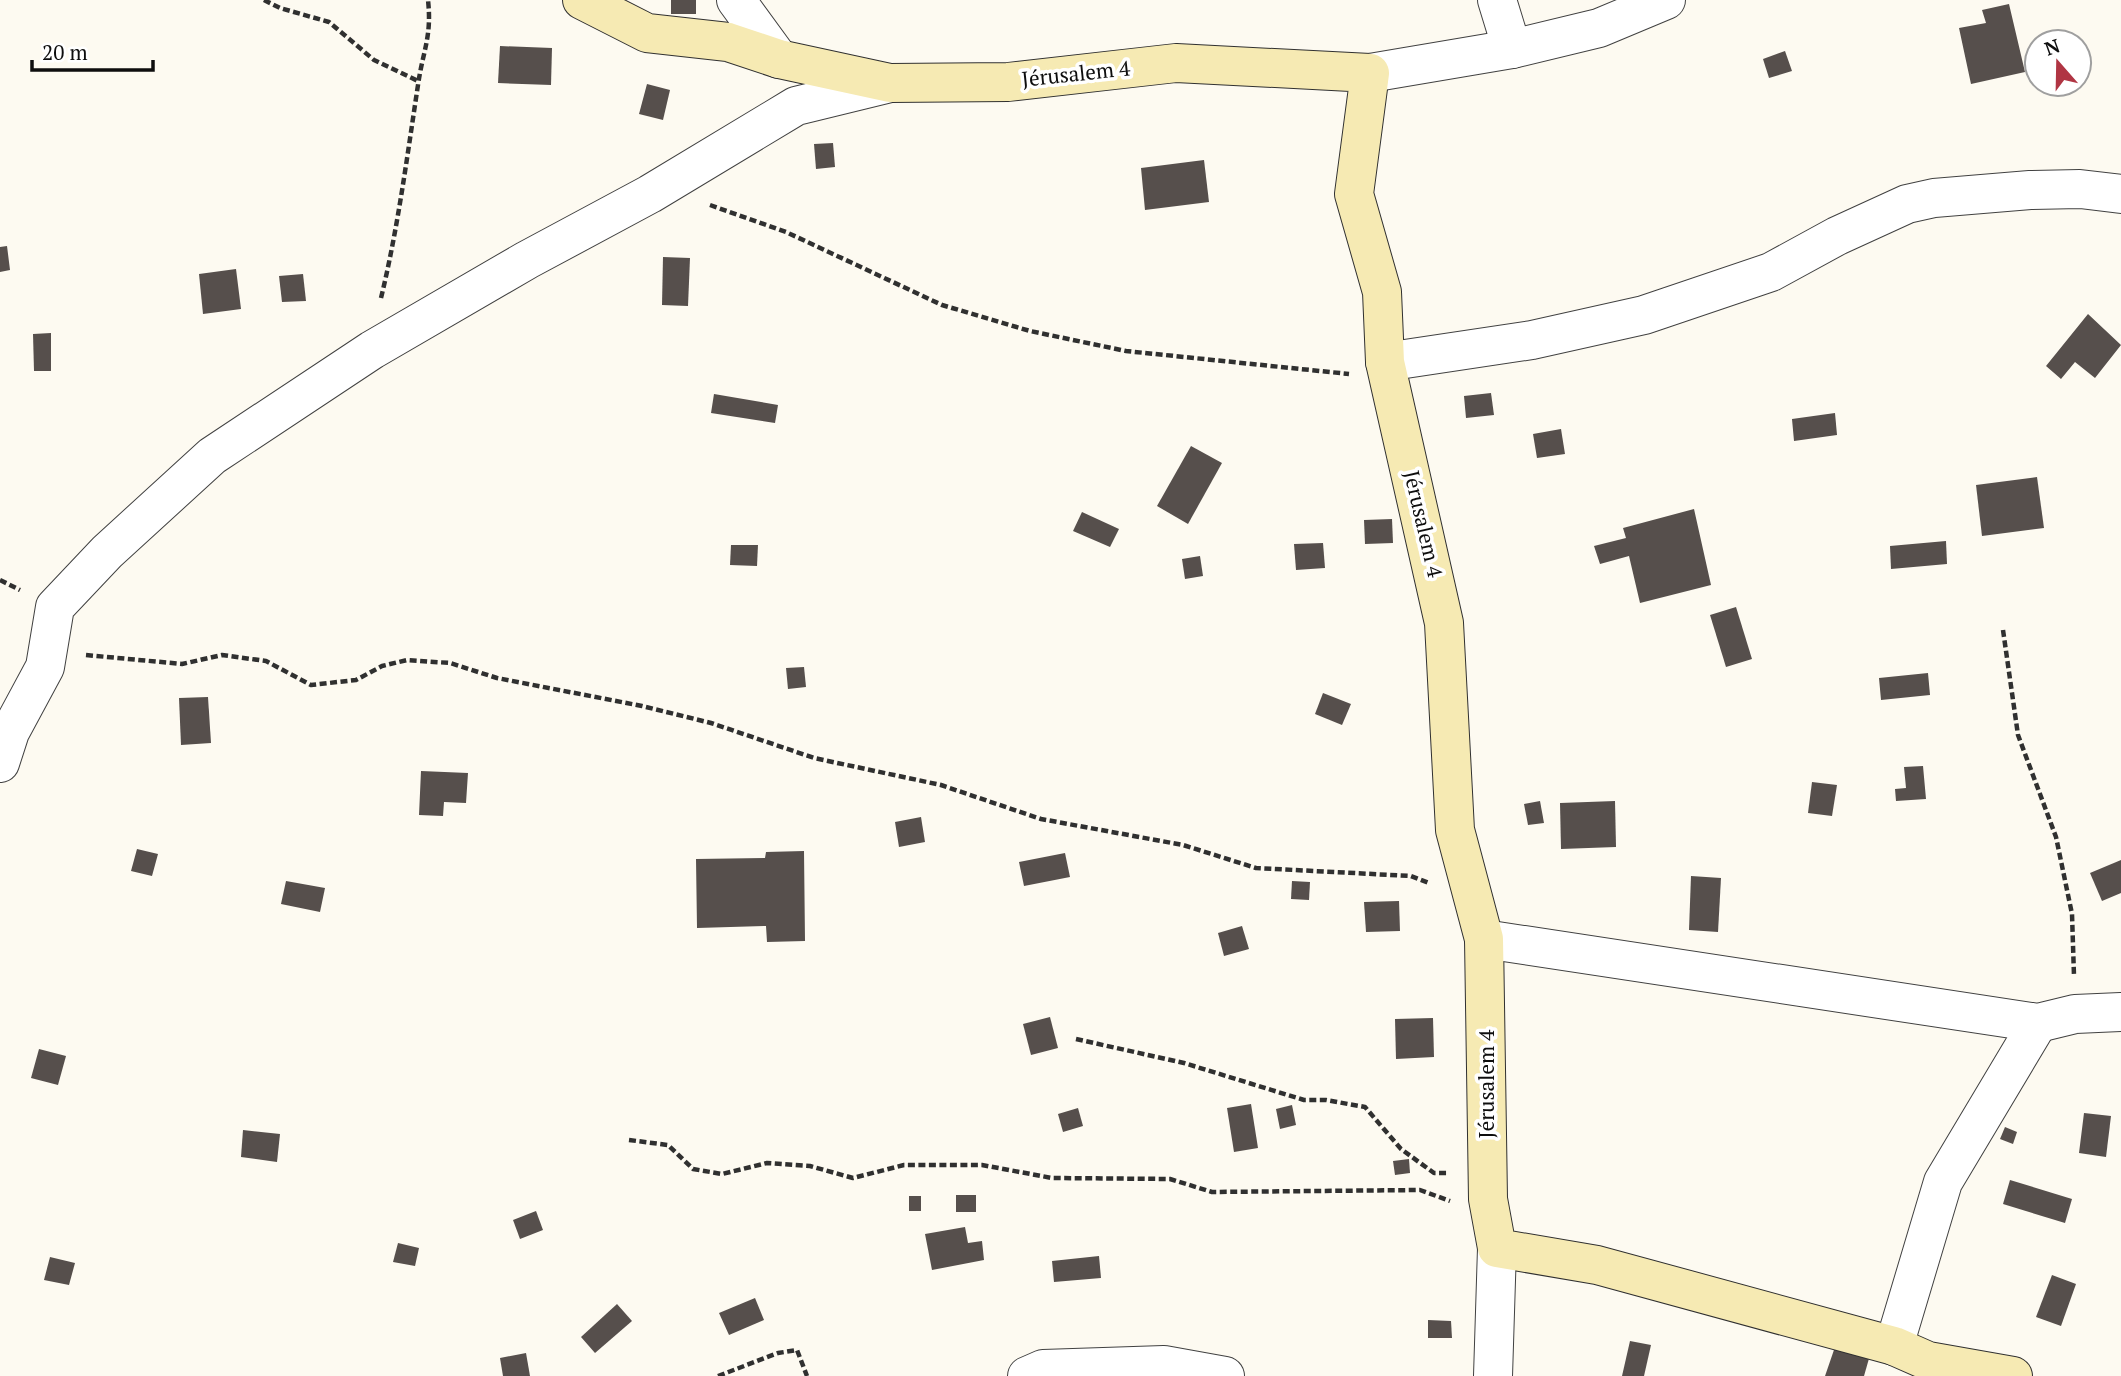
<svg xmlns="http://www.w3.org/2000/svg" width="2121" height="1376" viewBox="0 0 2121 1376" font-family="'PT Serif',serif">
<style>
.building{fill:#564f4c}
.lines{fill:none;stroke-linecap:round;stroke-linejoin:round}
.street-casing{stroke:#414141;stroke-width:40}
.secondary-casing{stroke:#303030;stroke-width:40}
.path{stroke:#303030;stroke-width:4.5;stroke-dasharray:7 3.5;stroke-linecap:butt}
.street{stroke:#fff;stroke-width:38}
.secondary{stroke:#f6eab3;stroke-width:38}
.labels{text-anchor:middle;stroke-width:7;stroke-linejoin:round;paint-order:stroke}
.street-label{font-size:21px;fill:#0e0e0e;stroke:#fff}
</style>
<rect width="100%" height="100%" fill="#fdfaf1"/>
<g class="building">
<rect x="671" y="0" width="25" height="14"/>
<polygon points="2009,4 2025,72 1971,84 1959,28 1986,23 1982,10"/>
<polygon points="500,46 552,48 551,85 498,83"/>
<polygon points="1785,51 1792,71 1769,78 1763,59"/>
<polygon points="647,84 670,90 663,120 639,114"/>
<polygon points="833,143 835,167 816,169 814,144"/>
<polygon points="1204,160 1209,202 1145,210 1141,168"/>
<polygon points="7,246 10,270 0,272 0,247"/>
<polygon points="663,257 690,258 688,306 662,305"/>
<polygon points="236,269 241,309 203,314 199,274"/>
<polygon points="303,274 306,301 282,302 279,276"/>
<polygon points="2088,314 2121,345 2095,378 2075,362 2061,379 2046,366"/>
<polygon points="51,333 51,371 34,371 33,334"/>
<polygon points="1491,393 1494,415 1466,418 1464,396"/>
<polygon points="714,394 778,405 775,423 711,413"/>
<polygon points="1835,413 1837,435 1794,441 1792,419"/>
<polygon points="1561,429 1565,454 1537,458 1533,434"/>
<polygon points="1191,446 1222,463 1188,524 1157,506"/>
<polygon points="2037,477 2044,528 1982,536 1976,485"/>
<polygon points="1694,509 1711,585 1640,603 1629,556 1600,564 1594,546 1626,538 1623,528"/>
<polygon points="1082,512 1119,529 1110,547 1073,531"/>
<polygon points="1392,519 1393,543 1365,544 1364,520"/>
<polygon points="1946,541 1947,564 1891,569 1890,546"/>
<polygon points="1323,543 1325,568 1296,570 1294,544"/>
<polygon points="731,545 758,545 757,566 730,565"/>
<polygon points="1200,556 1203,576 1185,579 1182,559"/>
<polygon points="1736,607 1752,659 1726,667 1710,615"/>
<polygon points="804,667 806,687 788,689 786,668"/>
<polygon points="1928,673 1930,695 1881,700 1879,678"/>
<polygon points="1323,693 1351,704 1342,725 1315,714"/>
<polygon points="208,697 211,743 181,745 179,698"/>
<polygon points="1923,766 1926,799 1896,801 1895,789 1906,788 1904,767"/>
<polygon points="421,771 468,773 466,803 444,802 443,816 419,815"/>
<polygon points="1812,782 1837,785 1832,816 1808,813"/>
<polygon points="1540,801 1544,823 1528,825 1524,804"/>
<polygon points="1615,801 1616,847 1561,849 1560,803"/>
<polygon points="921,817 925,842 899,847 895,822"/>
<polygon points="137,849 158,854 152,876 131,871"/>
<polygon points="804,851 805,941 767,942 766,926 697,928 696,859 765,858 766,852"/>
<polygon points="1065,853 1070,877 1024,886 1019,862"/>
<polygon points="2121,860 2121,893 2102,901 2090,873"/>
<polygon points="1691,876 1721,878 1718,932 1689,930"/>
<polygon points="286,881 325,888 320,912 281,904"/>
<polygon points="1292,881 1310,882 1309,900 1291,899"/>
<polygon points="1399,901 1400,931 1366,932 1364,902"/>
<polygon points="1242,926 1249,949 1224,956 1218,933"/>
<polygon points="1050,1017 1058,1048 1031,1055 1023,1024"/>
<polygon points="1433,1018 1434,1057 1396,1059 1395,1019"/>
<polygon points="39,1049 66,1056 58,1085 31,1078"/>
<polygon points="1251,1104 1258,1148 1234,1152 1227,1108"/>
<polygon points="1292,1105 1296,1125 1280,1129 1276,1109"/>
<polygon points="1078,1108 1083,1126 1063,1132 1058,1114"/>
<polygon points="2084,1113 2111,1116 2106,1157 2079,1153"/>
<polygon points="2005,1127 2017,1132 2013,1144 2000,1139"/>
<polygon points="243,1130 280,1134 277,1162 241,1157"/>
<polygon points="1409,1159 1410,1173 1395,1175 1393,1161"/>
<polygon points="2010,1180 2072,1199 2065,1223 2003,1204"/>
<rect x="956" y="1195" width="20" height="17"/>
<rect x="909" y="1196" width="12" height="15"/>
<polygon points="536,1211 543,1230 520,1239 513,1220"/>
<polygon points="965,1227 968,1243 982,1241 984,1260 932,1270 925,1234"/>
<polygon points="398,1243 419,1248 415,1266 393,1262"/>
<polygon points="1099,1256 1101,1278 1054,1282 1052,1261"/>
<polygon points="50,1257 75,1263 69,1285 44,1280"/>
<polygon points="2052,1275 2076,1284 2061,1326 2036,1317"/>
<polygon points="755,1298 764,1320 729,1335 719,1313"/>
<polygon points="617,1304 632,1321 595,1353 581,1337"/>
<polygon points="1428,1320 1451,1321 1452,1338 1428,1338"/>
<polygon points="1630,1341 1651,1345 1644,1376 1622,1376"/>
<polygon points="1836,1344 1870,1355 1864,1376 1825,1376"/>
<polygon points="526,1353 530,1376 503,1376 500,1358"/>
</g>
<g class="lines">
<g class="street-casing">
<g id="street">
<polyline points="736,0 779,59"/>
<polyline points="1497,0 1512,49"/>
<polyline points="1370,73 1512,49 1599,28 1666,0"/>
<polyline points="1385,362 1532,340 1644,315 1771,272 1837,236 1907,204 1934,198 2030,190 2080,189 2121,194"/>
<polyline points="0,763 10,732 45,667 55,607 107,552 212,456 372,350 527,260 650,194 796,106 890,83"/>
<polyline points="1484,939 2038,1023 2075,1014 2121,1012"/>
<polyline points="1894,1346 1943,1182 2038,1023"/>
<polyline points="1027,1376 1043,1369 1164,1365 1225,1376"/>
<polyline points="1493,1376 1497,1248"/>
</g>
</g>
<g class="secondary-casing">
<polyline id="secondary" points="582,0 647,33 728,42 779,59 890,83 1008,82 1176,63 1370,73 1354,194 1382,292 1385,362 1444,623 1455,830 1484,939 1488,1199 1497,1248 1597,1265 1894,1346 1928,1361 2013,1376"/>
</g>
<g class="path">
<polyline points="264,0 280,8 329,22 374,60 418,81"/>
<polyline points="710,205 786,232 942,305 1030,331 1126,351 1349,374"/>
<path d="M381 298C398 228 407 157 418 85 423 50 432 37 428 0"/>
<polyline points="0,580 20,590"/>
<polyline points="2003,630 2018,735 2056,837 2072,914 2074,976"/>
<polyline points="86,655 182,664 222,655 266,661 311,685 356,680 382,666 407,660 450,663 497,678 642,706 711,723 814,758 941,785 1041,819 1183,845 1256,868 1411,876 1429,883"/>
<polyline points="1076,1039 1184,1063 1304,1100 1326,1100 1365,1107 1401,1149 1434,1173 1449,1173"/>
<polyline points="629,1140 668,1145 693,1169 722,1174 767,1163 810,1166 853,1178 904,1165 982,1165 1052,1178 1170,1179 1212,1192 1420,1190 1450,1201"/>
<polyline points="718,1376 778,1353 797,1350 807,1376"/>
</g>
<use href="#street" class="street"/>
<use href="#secondary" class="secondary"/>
</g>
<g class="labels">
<g class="street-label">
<text transform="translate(1076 74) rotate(-6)" y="7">Jérusalem 4</text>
<text transform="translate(1423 524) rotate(77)" y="7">Jérusalem 4</text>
<text transform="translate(1487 1084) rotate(-90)" y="7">Jérusalem 4</text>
</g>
</g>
<g transform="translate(2058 63) rotate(340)"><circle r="33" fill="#ffffff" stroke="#9f9f9f" stroke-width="2"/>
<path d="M0-5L12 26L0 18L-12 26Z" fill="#b03543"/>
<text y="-10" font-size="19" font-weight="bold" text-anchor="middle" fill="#0e0e0e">N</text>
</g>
<path d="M32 60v10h121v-10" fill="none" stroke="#0e0e0e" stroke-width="3.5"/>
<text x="42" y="60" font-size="21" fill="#0e0e0e" stroke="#ffffff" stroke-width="5" paint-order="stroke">20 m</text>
</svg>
